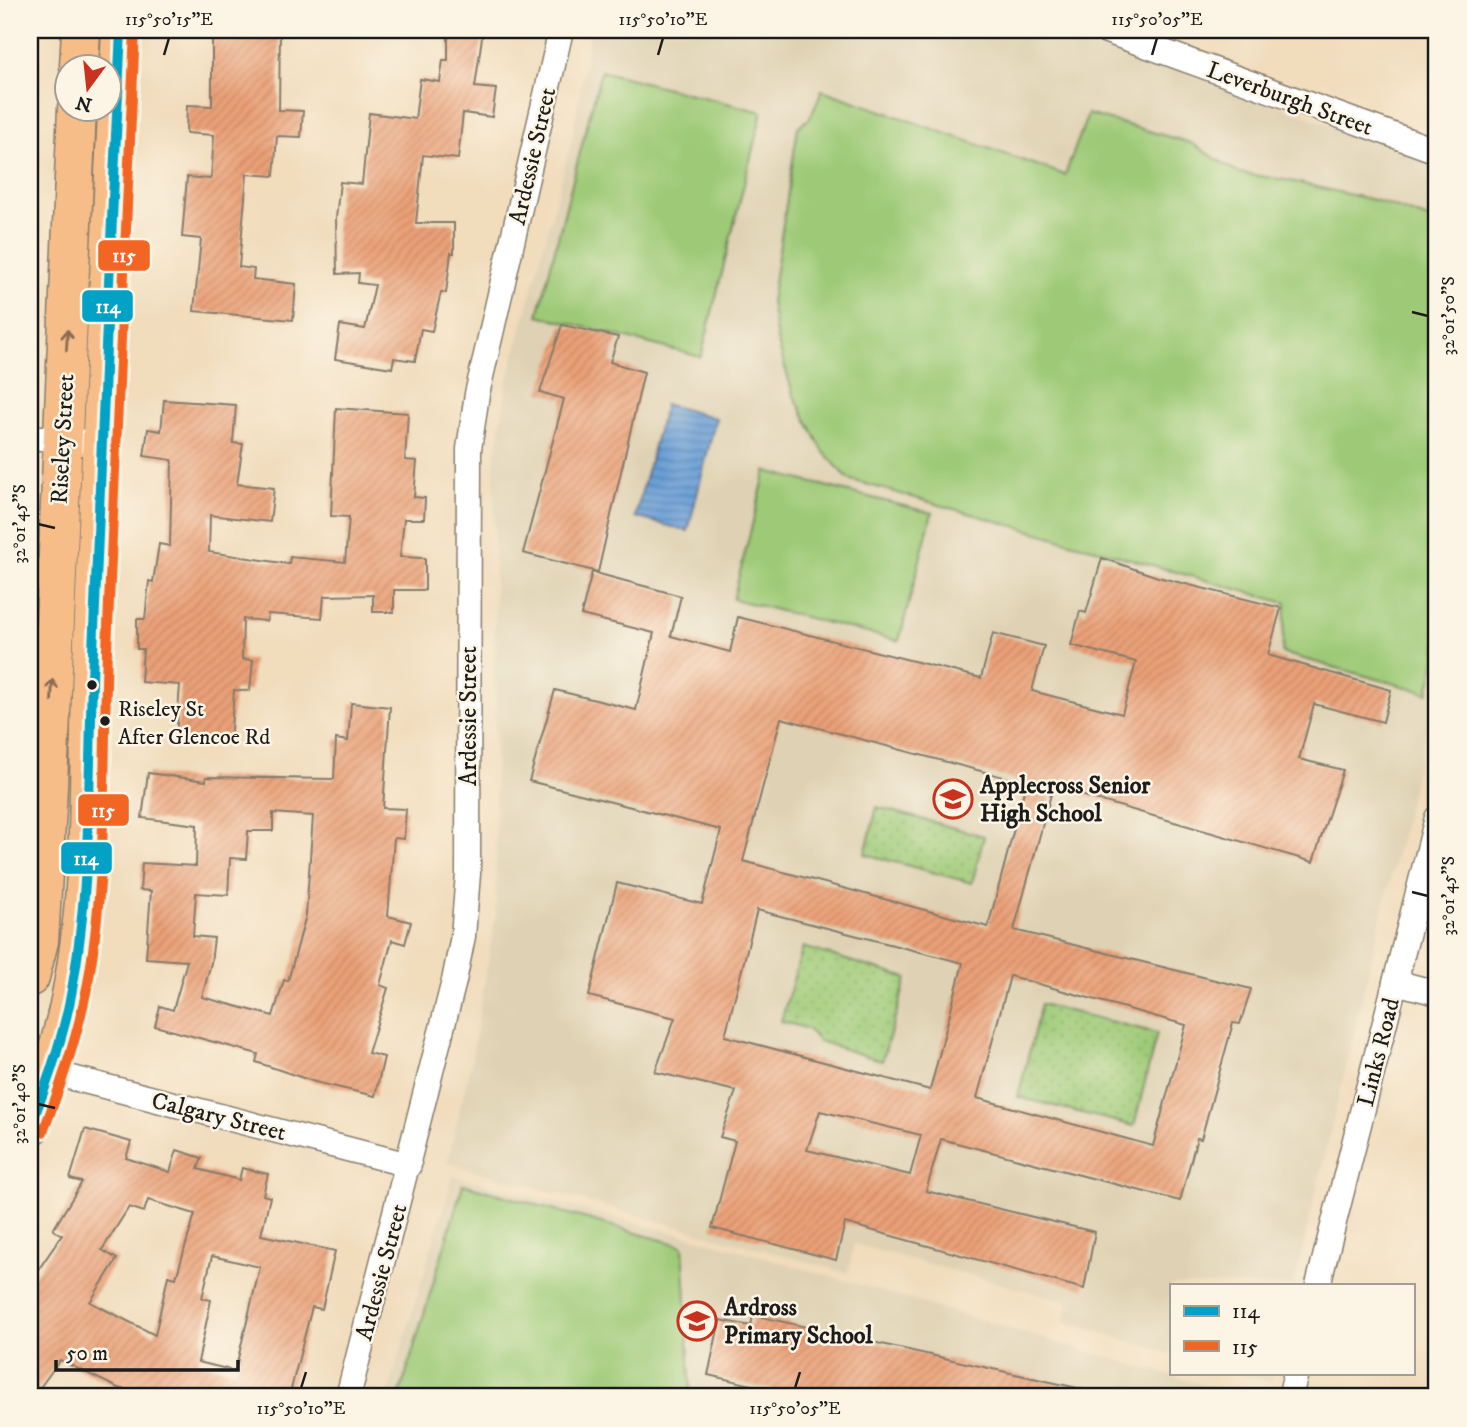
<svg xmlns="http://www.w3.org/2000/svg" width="1467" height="1427" viewBox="0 0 1467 1427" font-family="'IM FELL DW Pica',serif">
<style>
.built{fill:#dfd2b4}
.grass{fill:url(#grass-dots);stroke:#5d734a;stroke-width:2}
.green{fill:#9eca77;stroke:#5d734a;stroke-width:2}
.water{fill:url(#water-rules);stroke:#445e7a;stroke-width:2}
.building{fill:url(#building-hatch);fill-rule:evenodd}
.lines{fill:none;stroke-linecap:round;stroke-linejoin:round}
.street-casing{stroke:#867c6c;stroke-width:27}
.highway-casing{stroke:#867c6c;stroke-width:41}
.street{stroke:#fff;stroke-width:24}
.highway{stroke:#f7bd88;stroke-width:38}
.bus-1-casing{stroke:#fcf5e5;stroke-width:16}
.bus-2-casing{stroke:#fcf5e5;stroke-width:16}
.bus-1{stroke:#01a2c5;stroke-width:10}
.bus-2{stroke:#f26522;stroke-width:10}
.oneway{stroke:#8a6c52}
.ticks{fill:none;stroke:#1c1c1c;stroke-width:2.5}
.bus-dot{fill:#1c1c1c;stroke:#fcf5e5;stroke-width:2.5}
.labels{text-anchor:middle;stroke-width:5;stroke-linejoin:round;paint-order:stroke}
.bus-label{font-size:22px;fill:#1c1c1c;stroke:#fcf5e5;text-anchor:start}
.street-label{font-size:24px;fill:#1c1c1c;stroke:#fcf5e5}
.poi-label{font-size:24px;font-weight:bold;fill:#1c1c1c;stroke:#fcf5e5;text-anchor:start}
.line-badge{stroke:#fcf5e5;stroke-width:2.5}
.badge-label{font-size:19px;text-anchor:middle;font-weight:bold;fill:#fff}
.neatline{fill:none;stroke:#1c1c1c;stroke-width:2.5}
.ticks-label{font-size:18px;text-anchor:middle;fill:#1c1c1c}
</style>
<defs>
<pattern id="grass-dots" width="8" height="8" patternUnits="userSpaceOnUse" patternTransform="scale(1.75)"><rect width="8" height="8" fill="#9eca77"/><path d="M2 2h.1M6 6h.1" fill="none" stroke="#88ad66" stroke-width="1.8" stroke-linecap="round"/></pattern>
<pattern id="water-rules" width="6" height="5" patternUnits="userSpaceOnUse" patternTransform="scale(1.75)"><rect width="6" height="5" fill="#6b9fd7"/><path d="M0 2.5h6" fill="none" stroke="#5781ae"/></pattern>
<pattern id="building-hatch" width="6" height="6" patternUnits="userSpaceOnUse" patternTransform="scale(1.75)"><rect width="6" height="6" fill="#eaa077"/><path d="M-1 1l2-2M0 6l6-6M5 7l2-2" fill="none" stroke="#c88966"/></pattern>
</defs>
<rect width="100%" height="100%" fill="#fcf5e5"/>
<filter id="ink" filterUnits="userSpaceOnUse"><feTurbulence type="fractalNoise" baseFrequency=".0143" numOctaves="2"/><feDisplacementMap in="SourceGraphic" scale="14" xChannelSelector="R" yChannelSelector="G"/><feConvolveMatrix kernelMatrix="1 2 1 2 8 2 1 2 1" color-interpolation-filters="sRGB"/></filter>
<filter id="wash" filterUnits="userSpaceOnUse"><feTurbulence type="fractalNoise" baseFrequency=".00686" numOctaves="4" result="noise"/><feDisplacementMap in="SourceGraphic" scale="28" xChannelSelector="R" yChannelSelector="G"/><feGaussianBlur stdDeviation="1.57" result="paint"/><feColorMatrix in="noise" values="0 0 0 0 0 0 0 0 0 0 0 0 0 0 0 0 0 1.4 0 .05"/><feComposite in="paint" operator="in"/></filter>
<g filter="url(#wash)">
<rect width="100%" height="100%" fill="#f1dcbc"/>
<g class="built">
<polygon points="590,30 1067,30 1437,163 1437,683 1294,1285 1171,1285 1171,1354 1064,1322 1069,1302 854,1244 848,1273 447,1163 470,1068 496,914 494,464 508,380 572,139"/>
<polygon points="453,1176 722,1245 1245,1397 387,1397"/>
<polygon points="1236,1373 1273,1373 1271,1383"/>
</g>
<g class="grass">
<polygon points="877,807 984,836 972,883 865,854"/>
<polygon points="803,947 907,978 882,1061 818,1041 808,1029 781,1021"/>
<polygon points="1041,1004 1157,1033 1134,1126 1018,1097"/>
</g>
<g class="green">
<polygon points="601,71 762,112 701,357 538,315"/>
<polygon points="822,90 1065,175 1088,114 1191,143 1239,173 1286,180 1378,201 1437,222 1437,656 1428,693 1282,653 1286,603 848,479 823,451 793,394 777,340 771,302 798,127 810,118"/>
<polygon points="766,471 932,513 899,641 733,599"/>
<polygon points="463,1184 683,1246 691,1397 399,1397"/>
</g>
<polygon class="water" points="665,404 716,418 688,531 635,517"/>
<g id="blocks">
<g class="building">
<polygon points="212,30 280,30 279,110 303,111 301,137 277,136 274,176 247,174 239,267 254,269 253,279 296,284 293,320 194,311 201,239 182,237 187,177 211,179 214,135 186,133 187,105 212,106"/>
<polygon points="448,30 483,30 475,87 496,89 492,117 463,113 458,159 423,155 416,223 454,223 454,253 451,253 446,293 441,292 432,331 421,329 415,361 394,358 392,368 335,359 340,325 365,329 375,285 358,283 359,273 337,274 336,218 340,182 362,184 369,113 415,119 420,79 440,82 443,60 448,60"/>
<polygon points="562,325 618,337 610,362 644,372 598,572 523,553 564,399 540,392"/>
<polygon points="164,400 236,405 233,443 243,444 237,484 274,488 270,522 210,515 209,552 289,564 290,557 345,562 349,517 331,516 336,408 408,413 405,460 417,461 414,497 425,498 424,519 404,519 400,557 425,558 425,590 394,590 394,612 373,612 373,595 324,596 322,618 268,614 267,621 243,619 242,659 253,660 250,691 234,690 230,743 176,738 180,685 141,682 143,649 137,649 137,619 145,619 149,581 153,582 159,544 170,546 172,460 144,456 148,429 161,431"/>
<path d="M1102 558 1158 577 1281 608 1268 655 1391 690 1383 722 1314 704 1299 759 1343 770 1313 862 1053 787 1014 930 1251 989 1240 1024 1233 1023 1201 1139 1197 1138 1180 1201 941 1139 926 1191 1095 1232 1084 1289 845 1223 836 1260 712 1228 735 1141 720 1137 736 1091 655 1072 675 1018 589 996 617 883 702 904 721 830 529 781 555 690 636 710 654 633 581 615 592 572 681 596 671 636 730 652 738 617 981 678 993 633 1044 646 1032 691 1122 714 1136 662 1071 645 1080 611 1086 613ZM781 718 1026 783 988 927 743 861ZM757 910 963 963 930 1090 725 1036ZM1010 976 1186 1025 1153 1146 977 1098ZM820 1111 921 1135 910 1175 807 1150Z"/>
<path d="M351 703 390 707 383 808 406 809 404 839 394 838 388 916 411 922 405 944 392 940 380 985 388 988 368 1053 384 1057 375 1096 315 1082 256 1062 258 1054 155 1026 160 1006 173 1010 187 961 146 958 151 891 140 890 142 863 196 866 197 825 142 818 148 773 206 781V777L334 779 336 739 348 741ZM273 813 313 816 306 915 288 981 284 980 273 1016 202 997 211 963 214 938 193 936 196 893 228 895 230 858 246 859 248 831H273Z"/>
<path d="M85 1129 131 1142 126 1158 170 1172 177 1150 202 1158 198 1169 239 1180 242 1168 268 1174 263 1195 270 1197 261 1235 335 1251 322 1309 312 1307 289 1397H152L118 1388 60 1360 33 1397H30V1282L62 1235 53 1230 82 1182 70 1179ZM148 1200 195 1214 176 1278 168 1276 155 1335 90 1302 117 1259 102 1250 129 1207 144 1212ZM212 1256 260 1267 235 1371 198 1362 211 1300 202 1298Z"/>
<polygon points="753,1315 1082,1389 1081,1397 948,1397 930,1393 929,1397 803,1397 708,1375 720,1320 751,1326"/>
</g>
</g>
</g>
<g filter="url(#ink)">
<use href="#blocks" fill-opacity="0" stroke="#867c6c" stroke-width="2"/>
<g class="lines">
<g class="street-casing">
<g id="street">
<polyline points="1104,30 1437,151"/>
<polyline points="30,437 100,443"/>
<polyline points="1395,982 1437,993"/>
<polyline points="30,1067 409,1165"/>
<polyline points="1318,1285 1437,818"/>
<polyline points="348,1397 454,981 463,936 468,874 469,449 477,394 561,30"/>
<polyline points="1290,1397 1296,1373"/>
</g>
</g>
<g class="highway-casing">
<g id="highway">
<polyline points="79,66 81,30"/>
<polyline points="30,977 39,941 47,808 77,108"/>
<path d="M30 1127C88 995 88 870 90 729 91 685 93 640 95 596 102 407 112 219 121 30"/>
</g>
</g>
<use href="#street" class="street"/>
<use href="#highway" class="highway"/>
<g class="bus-1-casing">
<path id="bus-1" d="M30 1127C49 1079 66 1030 74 978 93 863 88 745 94 629 102 429 111 230 121 30"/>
</g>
<g class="bus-2-casing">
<path id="bus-2" d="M43 1132C62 1083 78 1035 88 983 109 866 102 745 108 627 116 428 125 229 135 31"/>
</g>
<use href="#bus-1" class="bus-1"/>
<use href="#bus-2" class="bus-2"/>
</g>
<defs><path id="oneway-shaft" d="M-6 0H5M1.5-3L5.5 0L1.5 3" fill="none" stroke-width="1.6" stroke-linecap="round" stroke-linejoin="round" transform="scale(1.75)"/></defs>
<g class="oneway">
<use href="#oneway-shaft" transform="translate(67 340) rotate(-87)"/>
<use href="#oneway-shaft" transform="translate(52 690) rotate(-88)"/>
</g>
</g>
<path class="ticks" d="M164 55 169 38M658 55 663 38M1152 55 1157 38M1412 312 1428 316M38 524 55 528M1412 892 1428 896M38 1104 55 1108M301 1388 306 1372M795 1388 800 1372"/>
<defs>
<g id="school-ring" transform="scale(2.0125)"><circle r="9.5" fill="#fcf5e5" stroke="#c8321e" stroke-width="1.5"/><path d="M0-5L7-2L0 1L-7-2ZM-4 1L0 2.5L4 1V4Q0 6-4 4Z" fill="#c8321e"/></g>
</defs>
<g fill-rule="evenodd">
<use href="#school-ring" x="953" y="799"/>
<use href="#school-ring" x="697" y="1321"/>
</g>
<g class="bus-dot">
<circle cx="92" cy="685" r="6"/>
<circle cx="105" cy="721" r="6"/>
</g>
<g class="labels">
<g class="bus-label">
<text x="118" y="716">Riseley St<tspan x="118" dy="28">After Glencoe Rd</tspan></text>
</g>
<g class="street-label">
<text transform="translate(1290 98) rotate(20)" y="8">Leverburgh Street</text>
<text transform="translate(532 156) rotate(-77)" y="8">Ardessie Street</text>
<text transform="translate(62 439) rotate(-87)" y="8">Riseley Street</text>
<text transform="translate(468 716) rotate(-90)" y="8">Ardessie Street</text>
<text transform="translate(1378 1052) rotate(-76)" y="8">Links Road</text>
<text transform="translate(219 1116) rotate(14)" y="8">Calgary Street</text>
<text transform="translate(381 1272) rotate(-75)" y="8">Ardessie Street</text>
</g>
<g class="poi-label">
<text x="980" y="793">Applecross Senior<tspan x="980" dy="28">High School</tspan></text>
<text x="724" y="1315">Ardross<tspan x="724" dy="28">Primary School</tspan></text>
</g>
</g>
<g class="line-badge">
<rect x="97" y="239" width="54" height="33" rx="7" fill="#f26522"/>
<rect x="81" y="289" width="53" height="34" rx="7" fill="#01a2c5"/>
<rect x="77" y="793" width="53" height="34" rx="7" fill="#f26522"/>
<rect x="60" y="841" width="53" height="34" rx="7" fill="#01a2c5"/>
</g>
<g class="badge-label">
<text x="124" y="262">115</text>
<text x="108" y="313">114</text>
<text x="103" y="817">115</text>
<text x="86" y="865">114</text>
</g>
<rect width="1467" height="1427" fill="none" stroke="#fcf5e5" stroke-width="77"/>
<rect x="1170" y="1284" width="245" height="91" fill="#fcf5e5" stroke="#a29e95" stroke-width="2"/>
<rect x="1184" y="1306" width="35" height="10" fill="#01a2c5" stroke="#a29e95" stroke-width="2"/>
<text x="1232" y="1318" font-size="21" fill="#1c1c1c">114</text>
<rect x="1184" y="1341" width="35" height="10" fill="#f26522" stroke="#a29e95" stroke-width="2"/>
<text x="1232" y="1354" font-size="21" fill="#1c1c1c">115</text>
<g transform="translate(88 88) rotate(195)"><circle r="33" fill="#fcf5e5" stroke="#a29e95" stroke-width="2"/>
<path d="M0-5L12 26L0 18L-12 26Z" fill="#c8321e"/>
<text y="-10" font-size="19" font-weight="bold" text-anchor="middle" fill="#1c1c1c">N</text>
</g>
<path d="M56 1360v10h182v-10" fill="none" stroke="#1c1c1c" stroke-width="3.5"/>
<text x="66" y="1360" font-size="21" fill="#1c1c1c" stroke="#fcf5e5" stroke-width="5" paint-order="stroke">50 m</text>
<rect x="38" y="38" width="1390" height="1350" class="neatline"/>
<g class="ticks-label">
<text x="169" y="25">115°50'15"E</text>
<text x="663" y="25">115°50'10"E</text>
<text x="1157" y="25">115°50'05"E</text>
<text transform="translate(1448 316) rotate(-90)" y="6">32°01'50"S</text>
<text transform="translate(19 524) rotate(-90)" y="6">32°01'45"S</text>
<text transform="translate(1448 896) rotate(-90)" y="6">32°01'45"S</text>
<text transform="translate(19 1104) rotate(-90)" y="6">32°01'40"S</text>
<text x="301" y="1414">115°50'10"E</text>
<text x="795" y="1414">115°50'05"E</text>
</g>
</svg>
